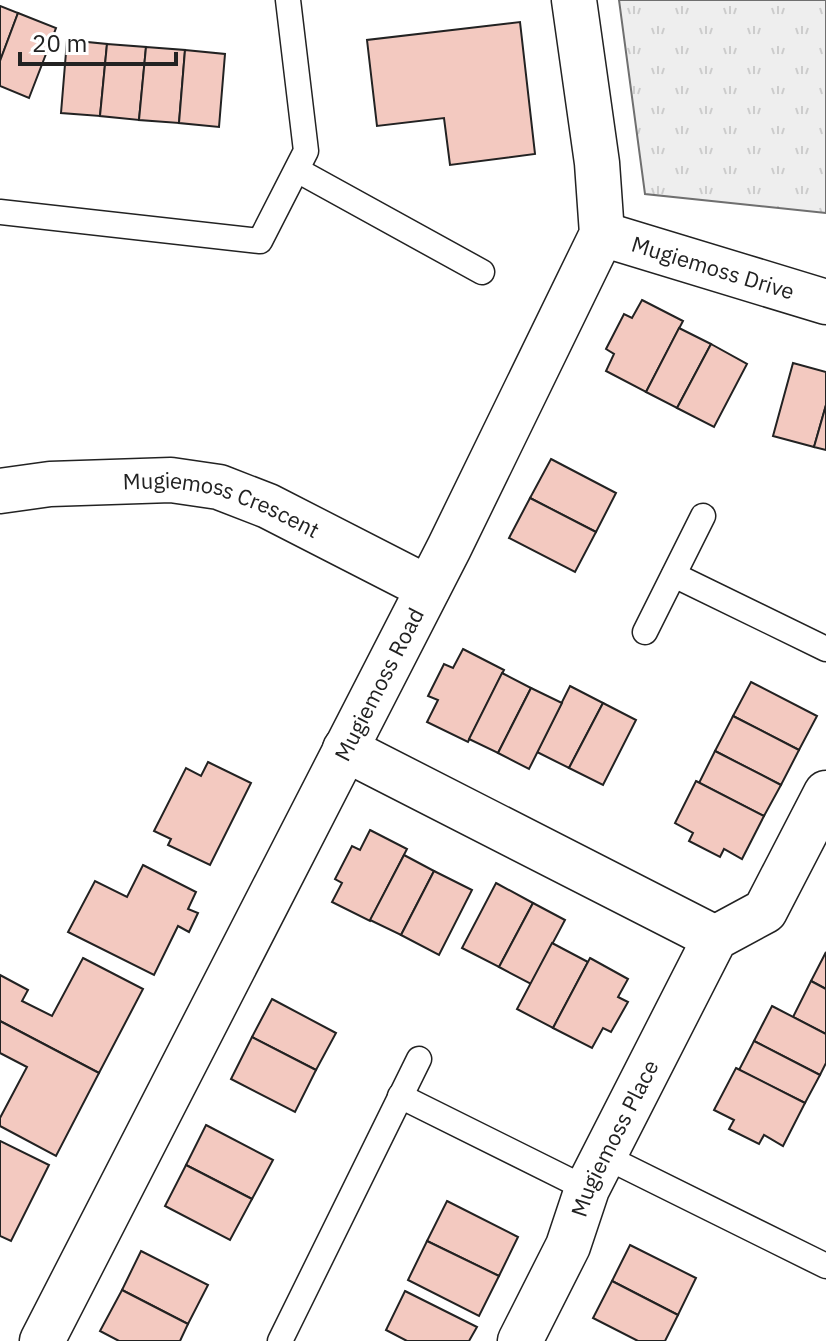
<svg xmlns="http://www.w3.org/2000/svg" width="826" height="1341" viewBox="0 0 826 1341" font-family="'IBM Plex Sans',sans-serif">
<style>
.park{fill:url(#park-tufts);stroke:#6f6f6f;stroke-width:2}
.building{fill:#f3c9c0;stroke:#222;stroke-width:2}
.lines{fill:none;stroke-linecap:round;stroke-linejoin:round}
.service-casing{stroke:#222;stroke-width:27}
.minor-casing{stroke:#222;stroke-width:47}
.service{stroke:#fff;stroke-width:24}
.minor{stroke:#fff;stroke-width:44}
.labels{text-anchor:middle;stroke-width:6;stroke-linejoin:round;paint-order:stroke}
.street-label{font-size:22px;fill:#222;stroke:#fff}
</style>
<defs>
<pattern id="park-tufts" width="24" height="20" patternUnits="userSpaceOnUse" patternTransform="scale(2)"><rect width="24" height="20" fill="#eee"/><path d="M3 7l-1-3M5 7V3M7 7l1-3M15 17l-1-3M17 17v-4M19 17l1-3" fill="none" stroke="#ccc"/></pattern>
</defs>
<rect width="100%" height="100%" fill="#fff"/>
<polygon class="park" points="619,0 826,0 826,213 645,194"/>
<g class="building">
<polygon points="0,6 18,13 0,61"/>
<polygon points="18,13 56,28 29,98 0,86 0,61"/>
<polygon points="520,22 535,154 450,165 444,118 377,126 367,40"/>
<polygon points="67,40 107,44 100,116 61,113"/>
<polygon points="107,44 146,47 139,120 100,116"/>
<polygon points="146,47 185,50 179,123 139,120"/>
<polygon points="185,50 225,54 219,127 179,123"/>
<polygon points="642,300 683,321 646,392 606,371 614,354 606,349 624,314 632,318"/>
<polygon points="679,328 711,344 677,408 646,392"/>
<polygon points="711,344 747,364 714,427 677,408"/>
<polygon points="793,363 826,372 826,405 814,447 773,436"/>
<polygon points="826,405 826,450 814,447"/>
<polygon points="551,459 616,493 596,532 530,498"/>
<polygon points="530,498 596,532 575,572 509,538"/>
<polygon points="463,649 504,670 468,742 427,722 438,700 428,696 444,664 453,668"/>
<polygon points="502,673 531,688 498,753 469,739"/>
<polygon points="751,682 817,716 799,750 733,716"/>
<polygon points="570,686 603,703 569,768 537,752"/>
<polygon points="531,688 562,703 529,769 498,753"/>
<polygon points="603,703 636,720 603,785 569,768"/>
<polygon points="733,716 799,750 781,785 715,751"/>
<polygon points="715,751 781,785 764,816 699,783"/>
<polygon points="208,762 251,783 210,865 168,845 171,839 154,831 186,768 201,776"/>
<polygon points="696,781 764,816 742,859 724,849 720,857 689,841 693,833 675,823"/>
<polygon points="370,830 407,849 370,921 332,902 342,883 335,879 352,846 360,850"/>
<polygon points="404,855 434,871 401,935 370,920"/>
<polygon points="143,865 196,892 188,909 198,913 189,932 178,926 154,975 68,932 95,881 127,897"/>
<polygon points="434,871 472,890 439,955 401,935"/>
<polygon points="496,883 533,903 499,967 462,948"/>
<polygon points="533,903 565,920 531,984 499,967"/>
<polygon points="552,943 588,962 553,1028 517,1009"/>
<polygon points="826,952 826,989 811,981"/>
<polygon points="83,958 143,989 99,1073 0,1021 0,975 28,990 22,1001 52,1016"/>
<polygon points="590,958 628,979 618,997 628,1002 611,1032 603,1028 592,1048 553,1028"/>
<polygon points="811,981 826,989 826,1034 793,1017"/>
<polygon points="272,999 336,1033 316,1070 252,1037"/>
<polygon points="772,1006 826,1034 826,1063 820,1075 754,1041"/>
<polygon points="0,1021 99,1073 56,1156 0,1126 0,1118 27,1067 0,1053"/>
<polygon points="252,1037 316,1070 295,1112 231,1079"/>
<polygon points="754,1041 820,1075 805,1103 739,1070"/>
<polygon points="736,1068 805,1103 783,1146 764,1135 759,1144 729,1129 734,1120 714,1110"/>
<polygon points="206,1125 273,1160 252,1199 186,1165"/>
<polygon points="0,1141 49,1165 11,1241 0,1236"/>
<polygon points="186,1165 252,1199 230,1240 165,1206"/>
<polygon points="447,1201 518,1237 499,1276 427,1241"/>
<polygon points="427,1241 499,1276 479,1316 408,1280"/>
<polygon points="630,1245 696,1278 678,1315 612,1281"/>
<polygon points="141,1251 208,1285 188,1324 122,1290"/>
<polygon points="612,1281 678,1315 665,1341 638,1341 593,1318"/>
<polygon points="122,1290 188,1324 180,1341 119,1341 100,1331"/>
<polygon points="405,1291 477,1327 469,1341 407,1341 386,1330"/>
</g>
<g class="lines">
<g class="service-casing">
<g id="service">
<polyline points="297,170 482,272"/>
<polyline points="0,212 260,241 306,151 288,0"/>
<polyline points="674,575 826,649"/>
<polyline points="645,632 703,516"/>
<polyline points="400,1096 587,1189"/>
<polyline points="604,1156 826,1266"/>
<polyline points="280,1341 419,1059"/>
</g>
</g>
<g class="minor-casing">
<g id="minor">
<path id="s1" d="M602 234 826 302"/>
<path id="s2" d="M0 491 50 484 171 480 219 487 268 506 428 588"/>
<polyline points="345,749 715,938"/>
<path id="s3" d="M42 1341 449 548 602 234 597 163 574 0"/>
<path id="s4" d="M520 1341 568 1246 587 1189 715 938 765 911 826 793"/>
</g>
</g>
<use href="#service" class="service"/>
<use href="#minor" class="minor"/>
</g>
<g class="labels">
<g class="street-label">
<text dy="8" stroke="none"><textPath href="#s1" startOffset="116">Mugiemoss Drive</textPath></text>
<text dy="8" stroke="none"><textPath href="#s2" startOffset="226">Mugiemoss Crescent</textPath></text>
<text dy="8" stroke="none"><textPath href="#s3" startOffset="738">Mugiemoss Road</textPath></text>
<text dy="8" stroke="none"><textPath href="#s4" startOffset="224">Mugiemoss Place</textPath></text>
</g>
</g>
<path d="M20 52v12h156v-12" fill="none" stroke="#222222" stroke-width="4"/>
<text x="32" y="52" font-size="24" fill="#222222" stroke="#ffffff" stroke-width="6" paint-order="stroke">20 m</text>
</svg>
